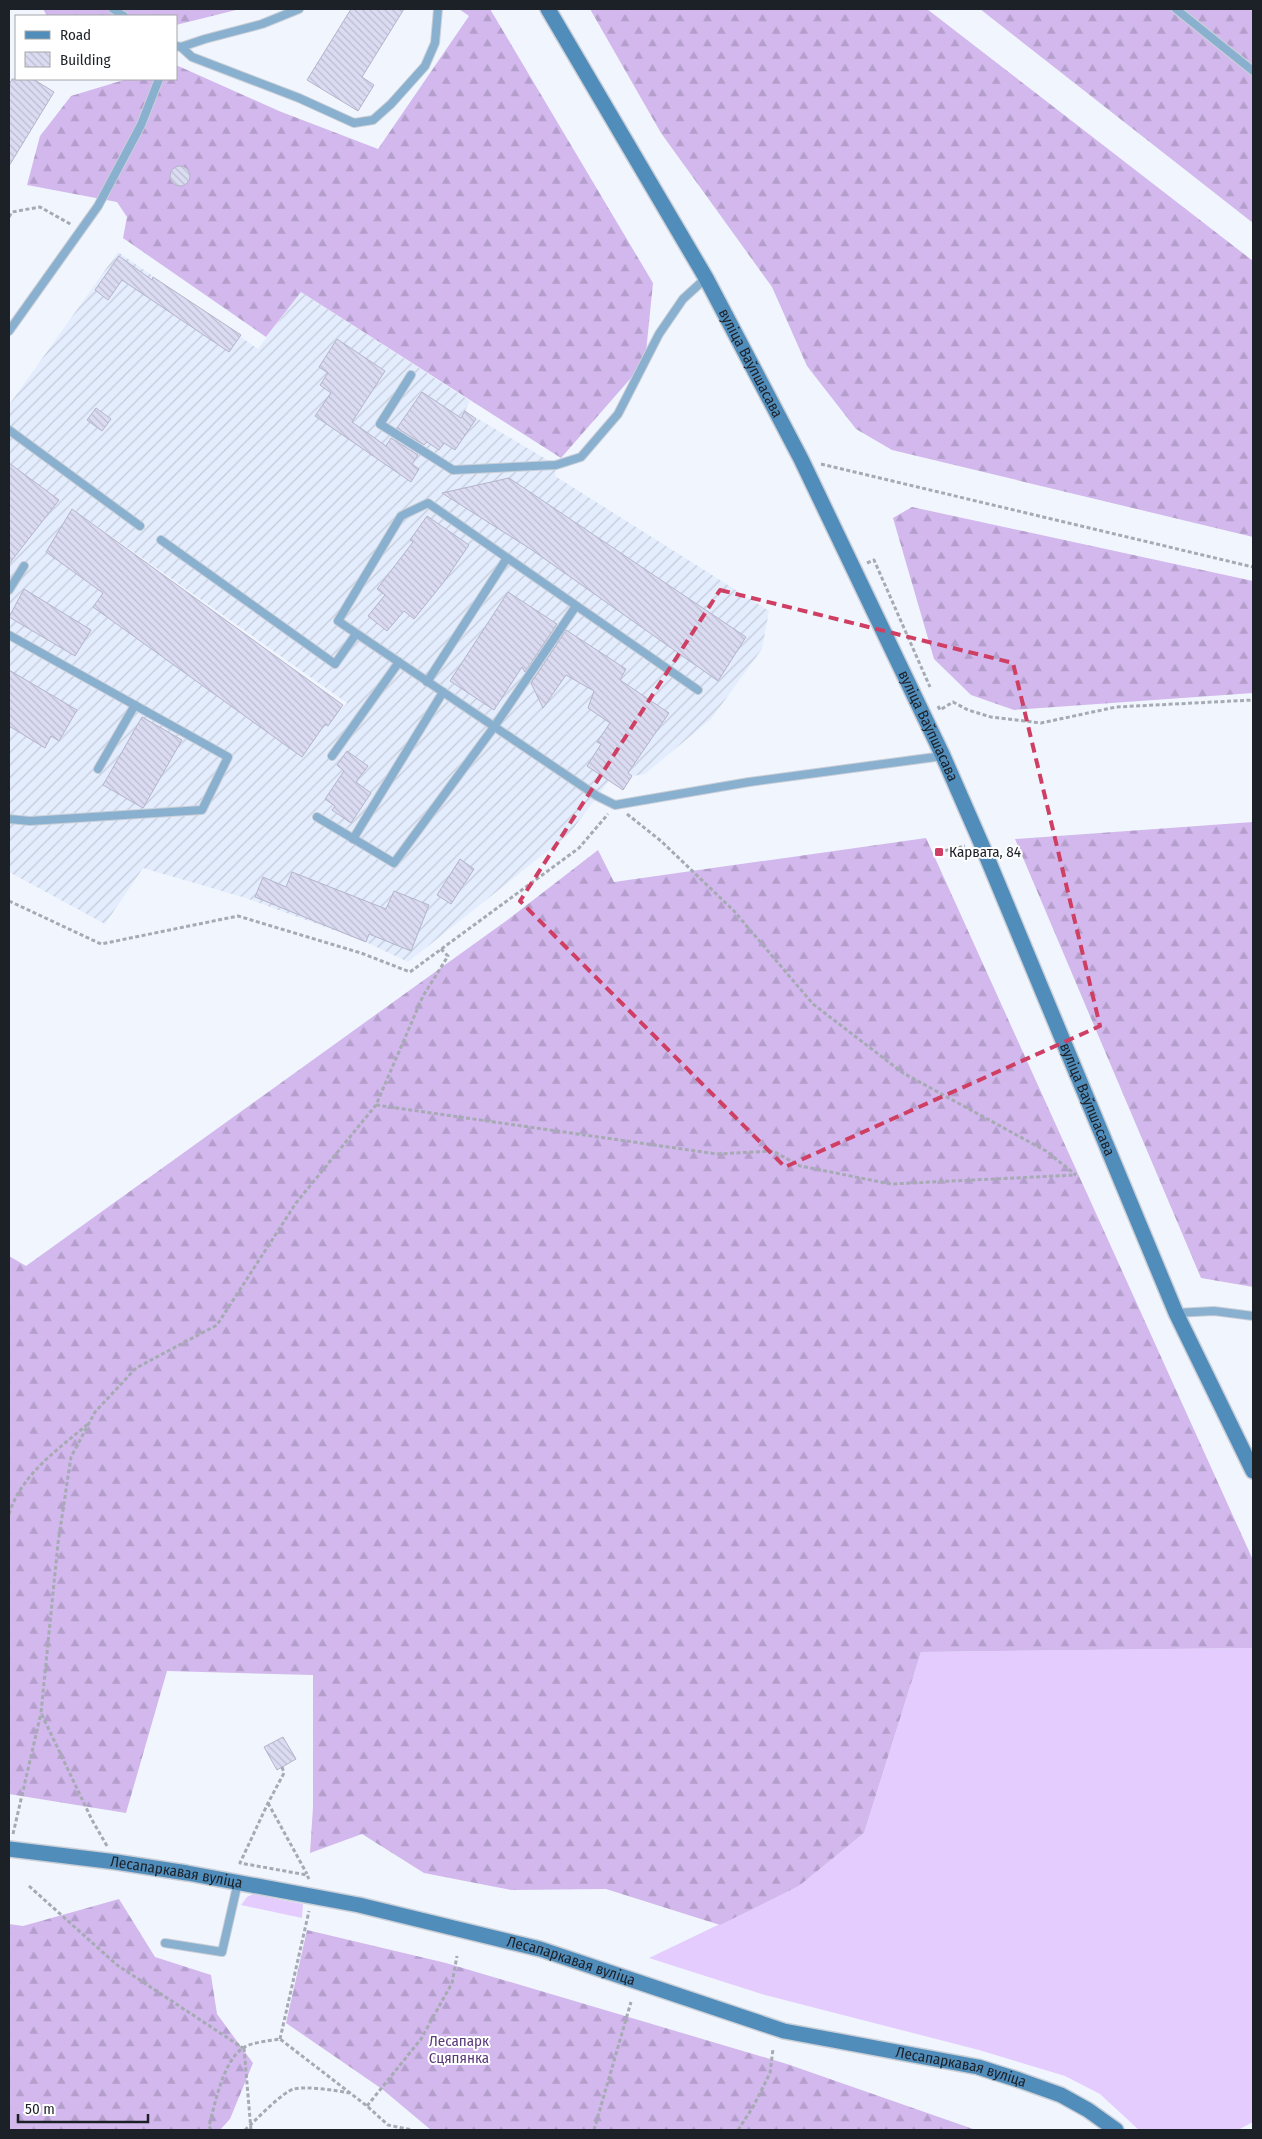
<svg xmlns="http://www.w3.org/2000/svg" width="1262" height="2139" viewBox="0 0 1262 2139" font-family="'Fira Sans Condensed',sans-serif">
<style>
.industrial{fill:url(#industrial-furrows);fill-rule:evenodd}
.grass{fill:#e4ccfe}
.forest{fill:url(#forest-firs)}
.building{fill:url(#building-back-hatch);stroke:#b4b4ca}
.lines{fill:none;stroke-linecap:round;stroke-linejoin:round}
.lane-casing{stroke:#cbcfd7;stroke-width:10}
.secondary-casing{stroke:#cbcfd7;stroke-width:18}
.path{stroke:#a6abb3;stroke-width:3;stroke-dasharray:4 2.5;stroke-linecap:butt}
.lane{stroke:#89b0cf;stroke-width:8}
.secondary{stroke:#518dbb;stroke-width:15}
.marked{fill:none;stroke:#cf3f63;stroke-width:4;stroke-dasharray:10 6;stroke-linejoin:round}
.poi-dot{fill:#cf3f63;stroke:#fff;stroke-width:2}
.labels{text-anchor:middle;stroke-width:4;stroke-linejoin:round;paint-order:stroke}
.street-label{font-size:15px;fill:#1c2027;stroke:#fff}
.poi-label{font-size:15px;fill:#1c2027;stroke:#fff;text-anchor:start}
.park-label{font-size:15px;fill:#5b3a7a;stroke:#fff}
</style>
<defs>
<pattern id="industrial-furrows" width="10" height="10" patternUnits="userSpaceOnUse" patternTransform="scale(1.25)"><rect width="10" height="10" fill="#e4edfd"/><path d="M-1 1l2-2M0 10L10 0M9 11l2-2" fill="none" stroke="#c3cbd9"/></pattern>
<pattern id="forest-firs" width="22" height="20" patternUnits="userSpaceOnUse" patternTransform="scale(1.25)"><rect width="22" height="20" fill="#d2b8ed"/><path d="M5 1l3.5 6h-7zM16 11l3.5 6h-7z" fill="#b49ecb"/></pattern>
<pattern id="building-back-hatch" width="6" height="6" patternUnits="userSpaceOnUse" patternTransform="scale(1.25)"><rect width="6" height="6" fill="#dbdcf2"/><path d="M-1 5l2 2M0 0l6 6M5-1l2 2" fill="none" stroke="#bbbcd0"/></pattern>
</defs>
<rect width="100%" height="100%" fill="#f1f6fe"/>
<path class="industrial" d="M118 252 258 349 301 292 470 401 465 411 556 465 555 476 769 611 762 649 711 719 645 774 632 776 623 790 609 781 569 834 408 962 366 942 246 898 143 868 105 924 9 872V405ZM49 492 347 703 336 716 343 705Z"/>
<g class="grass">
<polygon points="1253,1648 1253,2122 1238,2130 1139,2130 1100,2094 1065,2076 979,2050 765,1995 649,1958 799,1886 864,1833 921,1652"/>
<polygon points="253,1894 303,1904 302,1918 241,1905 247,1897"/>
</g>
<g class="forest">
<polygon points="43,9 240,9 176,25 176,16 47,16"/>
<polygon points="459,9 490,9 653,283 645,362 561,458 301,292 266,337 123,238 127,217 117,202 27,185 40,136 71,96 127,79 176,79 176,65 279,111 378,149 469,16"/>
<polygon points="590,9 927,9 1253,261 1253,537 892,450 856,429 807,366 772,287 661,133"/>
<polygon points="980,9 1253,9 1253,223"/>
<polygon points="912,507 1253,581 1253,693 1014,710 971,695 934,659 893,518"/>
<polygon points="1253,822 1253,1287 1201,1278 1015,839"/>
<polygon points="926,838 1253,1560 1253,1648 921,1652 864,1833 799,1886 720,1925 606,1889 511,1890 424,1873 362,1834 310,1853 313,1807 313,1675 167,1671 126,1813 9,1794 9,1256 26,1266 506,921 598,850 614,882"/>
<polygon points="119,1899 155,1957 211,1975 217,2014 253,2063 230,2119 220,2130 9,2130 9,1924 23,1926"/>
<polygon points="307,1930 446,1963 787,2064 976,2130 431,2130 382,2089 286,2023"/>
</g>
<g class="building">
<polygon points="351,9 404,9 362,77 374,85 358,111 307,80"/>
<polygon points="12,79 33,79 54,92 9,166 9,85"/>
<circle cx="180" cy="176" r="10"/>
<polygon points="119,256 152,280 153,277 241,335 229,352 122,280 108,300 95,290"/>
<polygon points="337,339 385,371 352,422 386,446 391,438 418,455 412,464 419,469 411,482 315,416 331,393 320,385 328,373 319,367"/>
<polygon points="422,392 461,418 465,411 476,419 455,450 444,443 439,450 427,442 424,445 397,428"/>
<polygon points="96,408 111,419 102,431 87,420"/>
<polygon points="9,463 59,500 9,564"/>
<polygon points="509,478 746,637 718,681 532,550 442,493"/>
<polygon points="72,509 343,705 328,726 325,724 302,757 93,607 103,593 46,552"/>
<polygon points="427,516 469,545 443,583 414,619 404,611 387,631 368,616 385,595 377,589 413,542 410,540"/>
<polygon points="24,589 91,630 75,656 9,617"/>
<polygon points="508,592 557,624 525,672 522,667 494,710 450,681"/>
<polygon points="566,630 626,669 620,680 669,713 628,773 632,776 623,790 587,766 601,744 597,742 610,723 588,708 594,691 566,675 543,708 531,683"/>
<polygon points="9,670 77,710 59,741 51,736 45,748 9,726"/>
<polygon points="142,717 182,740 143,808 103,785"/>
<polygon points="347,751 368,766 356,782 371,793 351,823 332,810 335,806 325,799 344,771 337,765"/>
<polygon points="460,859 474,869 451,904 437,895"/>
<polygon points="292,872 386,909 394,891 429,905 411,951 369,934 366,942 255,897 263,877 286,887"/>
<polygon points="283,1737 296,1759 277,1770 264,1747"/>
</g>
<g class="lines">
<g class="lane-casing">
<g id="lane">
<polyline points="113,9 124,16"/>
<polyline points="1176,9 1253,71"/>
<polyline points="176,46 181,47 192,57 299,98 354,123 373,120 391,104 425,66 435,43 438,9"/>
<polyline points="181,47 205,39 262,24 299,9"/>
<polyline points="9,331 98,206 141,125 159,79"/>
<polyline points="411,375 380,424 453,470 556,465 581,457 618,414 659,334 683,299 706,278"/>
<polyline points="9,430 140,526"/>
<polyline points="161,540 335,664 356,634"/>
<polyline points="9,590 24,566"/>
<polyline points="9,635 228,757 202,810 30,821 9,819"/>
<polyline points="427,682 507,558"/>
<polyline points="698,690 428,503 401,516 338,621 597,796 615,805 749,782 943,756"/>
<polyline points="332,756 399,662"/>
<polyline points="98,769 135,705"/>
<polyline points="317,817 394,863 494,727 576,606"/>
<polyline points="353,839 443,692"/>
<polyline points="1176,1313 1214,1311 1253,1316"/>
<polyline points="165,1943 222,1952 238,1882"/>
</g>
</g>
<g class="secondary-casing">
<g id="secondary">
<path id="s1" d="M548 9 706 278 801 459 943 756 981 843 1176 1313 1253 1471"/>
<path id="s2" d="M9 1849 116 1862 187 1873 359 1905 540 1949 784 2031 978 2067 1019 2080 1061 2095 1088 2110 1116 2130"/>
</g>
</g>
<g class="path">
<polyline points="9,217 12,212 40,207 72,225"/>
<polyline points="821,464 1253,567"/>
<polyline points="867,563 874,560 930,687"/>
<polyline points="938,706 940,710 953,702 968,710 991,717 1041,723 1116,707 1253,700"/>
<polyline points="627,814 661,841 734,911 813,1004 903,1073 1046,1151 1076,1175"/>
<polyline points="939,852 965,846"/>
<polyline points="9,901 101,944 238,916 361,953 410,972 579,848 608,814"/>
<polyline points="376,1105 717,1154 773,1151 800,1166 891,1184 1076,1175"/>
<path d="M9 1514C21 1475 57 1450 88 1424"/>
<polyline points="282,1767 284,1773 268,1803 240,1863 307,1875 309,1879"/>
<polyline points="268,1803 307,1874"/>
<polyline points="13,1834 41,1713"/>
<polyline points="107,1846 92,1820 41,1713 58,1543 71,1457 95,1412 136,1368 217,1325 296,1203 376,1105 423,996 448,956 441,949"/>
<polyline points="29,1886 117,1965 243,2048"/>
<polyline points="280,2039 309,1911"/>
<polyline points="244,2048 251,2130"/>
<polyline points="367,2106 421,2039 452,1983 457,1956"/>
<path d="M211 2130 209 2126C215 2104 223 2061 243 2048 252 2042 269 2041 280 2039L367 2106 388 2125 412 2130"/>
<path d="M245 2130C255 2121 282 2092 294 2089 308 2086 334 2090 349 2093"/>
<polyline points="594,2130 631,2002"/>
<polyline points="738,2130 753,2107 770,2073 773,2049"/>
</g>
<use href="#lane" class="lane"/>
<use href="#secondary" class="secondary"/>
</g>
<path class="marked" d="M720 590 1013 663 1100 1026 785 1167 520 901Z"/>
<rect class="poi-dot" x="934" y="847" width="10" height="10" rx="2.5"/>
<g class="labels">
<g class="street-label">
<text dy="5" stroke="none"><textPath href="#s1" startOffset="408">вуліца Ваўпшасава</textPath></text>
<text dy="5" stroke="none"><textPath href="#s1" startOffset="812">вуліца Ваўпшасава</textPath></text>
<text dy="5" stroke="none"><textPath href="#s1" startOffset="1218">вуліца Ваўпшасава</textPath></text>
<text dy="5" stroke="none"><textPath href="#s2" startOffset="169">Лесапаркавая вуліца</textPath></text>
<text dy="5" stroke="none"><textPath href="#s2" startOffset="574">Лесапаркавая вуліца</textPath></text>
<text dy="5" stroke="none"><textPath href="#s2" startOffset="979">Лесапаркавая вуліца</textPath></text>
</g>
<g class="poi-label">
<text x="949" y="857">Карвата, 84</text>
</g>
<g class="park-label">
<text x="459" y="2046">Лесапарк<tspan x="459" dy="17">Сцяпянка</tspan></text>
</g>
</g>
<rect width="1262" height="2139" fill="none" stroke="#1c2027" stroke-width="20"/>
<rect x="15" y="15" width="162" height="65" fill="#ffffff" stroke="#a4a6a9"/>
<rect x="25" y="31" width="25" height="8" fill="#518dbb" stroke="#a4a6a9"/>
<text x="60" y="40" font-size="15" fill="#1c2027">Road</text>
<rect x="25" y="52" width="25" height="15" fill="url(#building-back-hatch)" stroke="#a4a6a9"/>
<text x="60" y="65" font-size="15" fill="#1c2027">Building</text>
<path d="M18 2114v8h130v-8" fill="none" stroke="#1c2027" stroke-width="2.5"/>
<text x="25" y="2114" font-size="15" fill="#1c2027" stroke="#ffffff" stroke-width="4" paint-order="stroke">50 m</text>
</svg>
